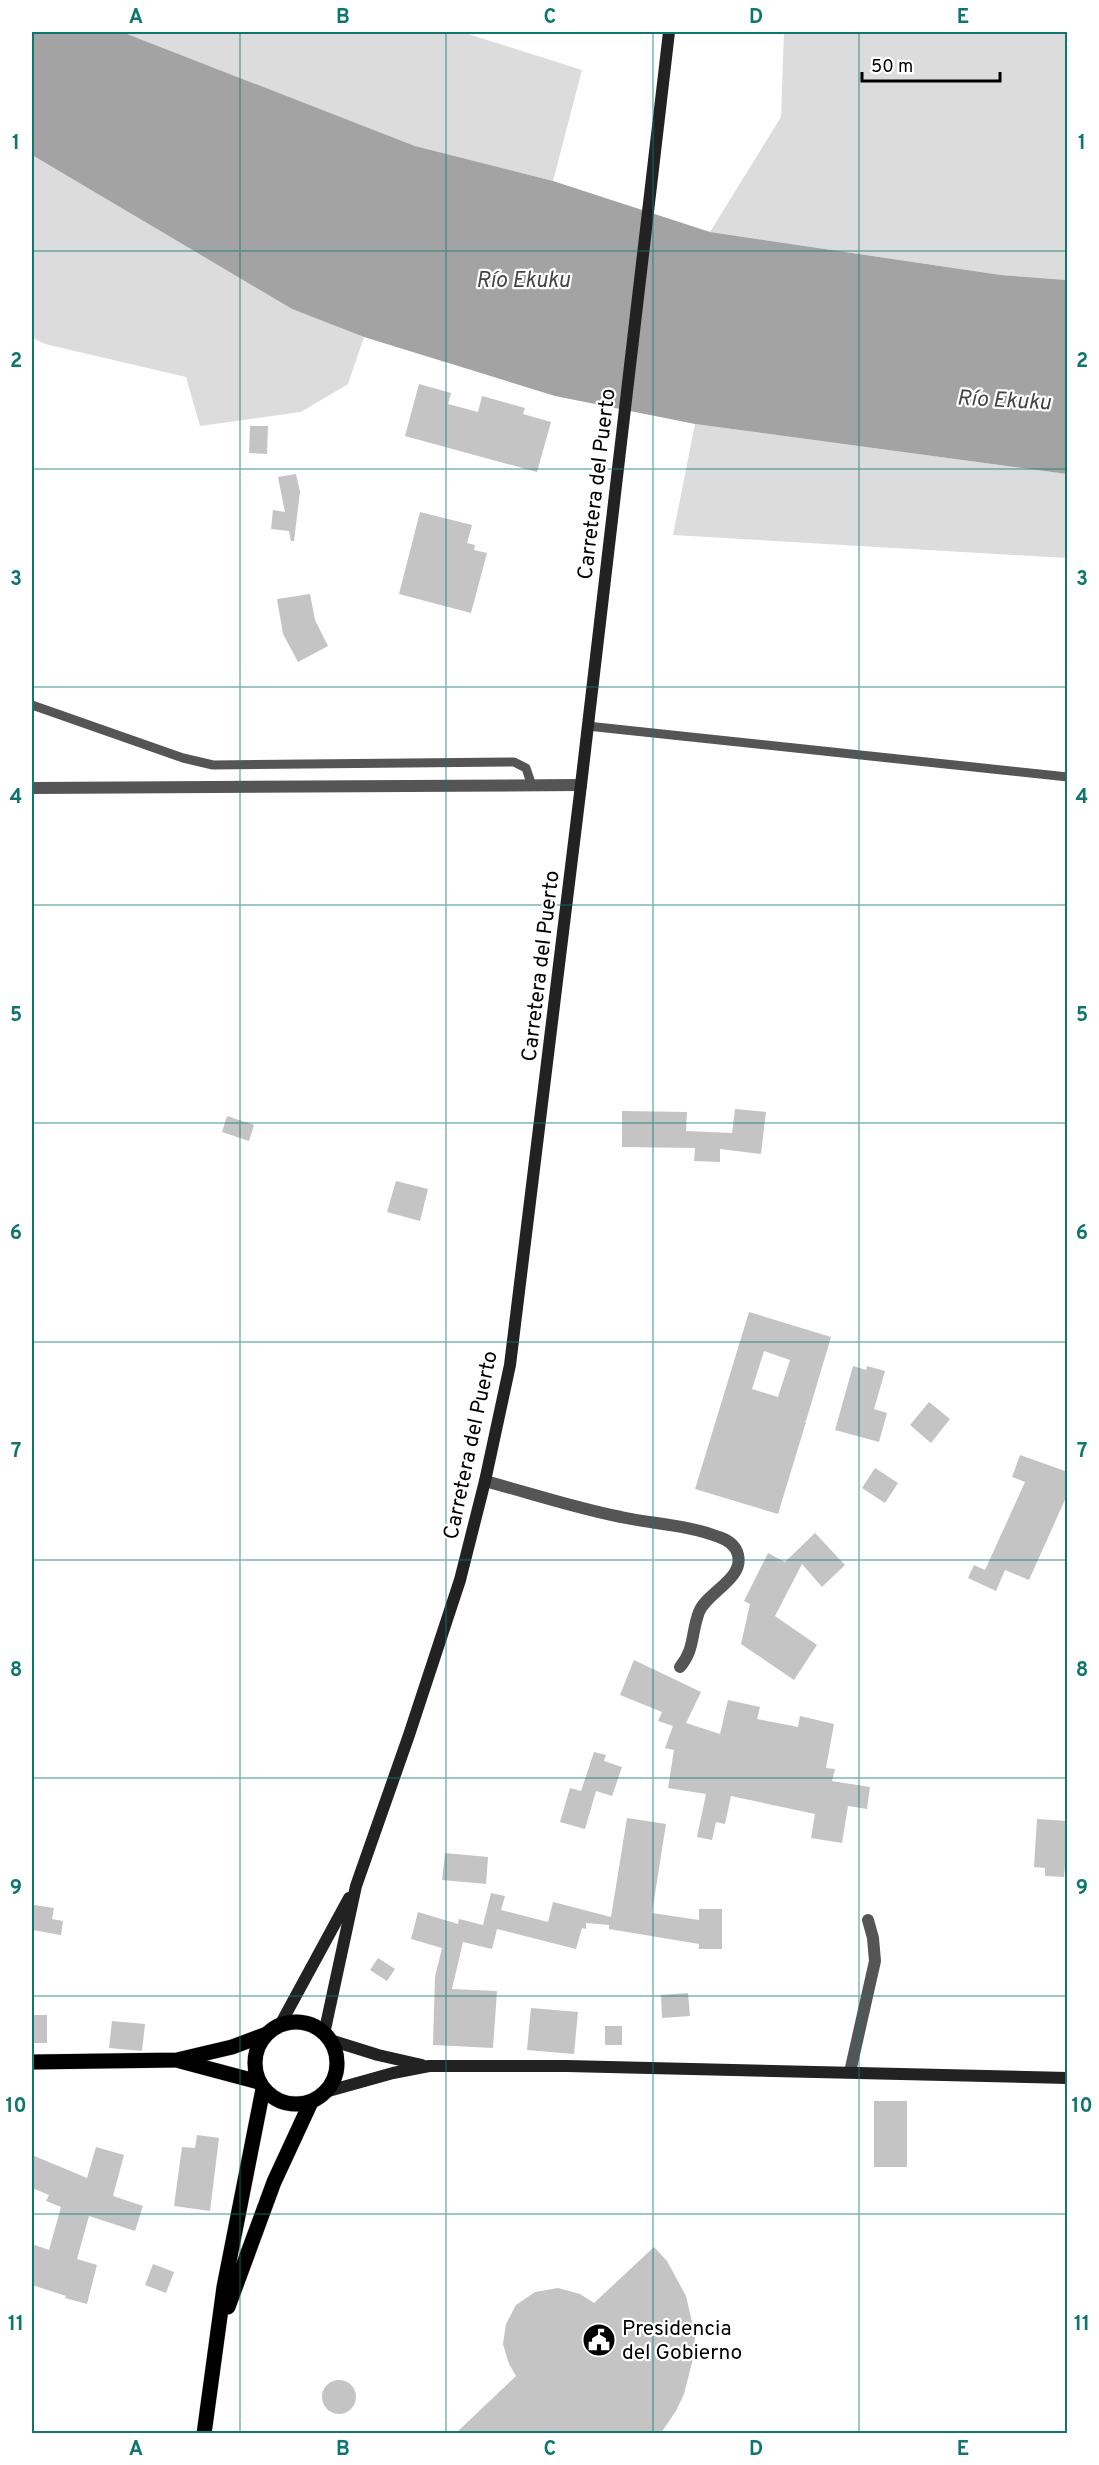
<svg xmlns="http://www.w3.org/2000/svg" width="1099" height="2465" viewBox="0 0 1099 2465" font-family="Overpass,sans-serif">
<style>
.green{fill:#dcdcdc}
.water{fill:#a3a3a3}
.building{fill:#c4c4c4;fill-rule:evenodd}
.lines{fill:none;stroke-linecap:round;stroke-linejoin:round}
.primary-casing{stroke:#dbdbdb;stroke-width:16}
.service{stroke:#555;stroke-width:9}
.minor{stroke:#555;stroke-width:12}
.secondary{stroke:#222;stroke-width:12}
.primary{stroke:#000;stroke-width:15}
.grid{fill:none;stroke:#0f766e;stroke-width:1.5;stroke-opacity:0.55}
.labels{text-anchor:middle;stroke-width:4.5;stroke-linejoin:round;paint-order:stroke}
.street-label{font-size:21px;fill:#000;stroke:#fff}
.poi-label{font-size:21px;fill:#000;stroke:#fff;text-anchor:start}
.water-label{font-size:22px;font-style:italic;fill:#444;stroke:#fff}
.neatline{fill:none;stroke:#0f766e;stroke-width:2}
.grid-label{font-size:20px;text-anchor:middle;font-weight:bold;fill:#0f766e}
</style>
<rect width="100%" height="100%" fill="#fff"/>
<g class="green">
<polygon points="122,32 462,32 582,70 553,181 415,146"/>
<polygon points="784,32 1067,32 1067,280 1001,275 710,232 781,117"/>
<polygon points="32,155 292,309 364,337 348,384 301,412 200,426 186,377 45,344 32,338"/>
<polygon points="695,424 1067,474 1067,558 673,535"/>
</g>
<polygon class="water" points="32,32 122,32 415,146 553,181 710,232 1001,275 1067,280 1067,474 695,424 555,396 364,337 292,309 32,155"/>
<g class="building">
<polygon points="419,384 451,393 448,404 478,412 482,396 525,408 523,414 551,422 537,472 405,436"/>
<polygon points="250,426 268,426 267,454 249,453"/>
<polygon points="296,474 300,492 294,541 291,541 289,531 271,529 273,510 285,512 278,477"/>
<polygon points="420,512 472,525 467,543 475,545 474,550 487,553 471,613 399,594"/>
<polygon points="310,594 315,620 328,646 298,662 283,634 277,599"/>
<polygon points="735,1109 766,1112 761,1154 720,1149 720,1162 694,1161 695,1148 622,1147 622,1111 687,1112 686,1131 732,1133"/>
<polygon points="227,1116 254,1125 249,1141 222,1132"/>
<polygon points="396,1181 428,1189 420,1221 387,1212"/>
<path d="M749 1312 831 1337 806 1421H804L806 1422 778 1514 695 1489ZM764 1351 790 1360 778 1397 752 1389Z"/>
<polygon points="853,1366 866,1370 867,1366 885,1371 874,1409 887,1413 879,1442 835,1430"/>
<polygon points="929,1402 950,1419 931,1443 910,1425"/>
<polygon points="1020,1455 1068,1472 1068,1493 1029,1580 1005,1570 996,1591 968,1578 974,1565 985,1570 1025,1482 1012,1477"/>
<polygon points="875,1468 898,1483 885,1503 862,1488"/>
<polygon points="815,1533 845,1565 822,1587 802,1564 775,1616 817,1645 794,1680 741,1644 750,1604 744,1601 768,1553 785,1562"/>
<polygon points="634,1660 701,1692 686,1723 720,1734 728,1700 760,1707 757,1719 798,1727 800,1716 834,1724 826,1768 835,1769 832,1781 870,1787 867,1809 848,1806 842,1843 811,1838 815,1814 731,1796 725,1824 716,1822 712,1840 697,1837 706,1794 668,1788 674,1750 665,1748 673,1726 658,1721 662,1712 620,1695"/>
<polygon points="594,1752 606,1755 604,1761 622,1767 612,1796 596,1791 585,1829 560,1822 570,1788 581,1791"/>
<polygon points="627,1818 666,1824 652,1913 699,1920 699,1909 722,1909 722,1949 699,1949 699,1944 609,1929 609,1925 586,1923 586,1929 582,1928 576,1949 497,1929 492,1949 463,1942 452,1989 497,1991 493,2048 433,2045 435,1977 442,1948 411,1939 418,1912 458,1924 459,1919 483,1925 491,1893 505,1896 501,1910 548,1922 553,1902 611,1917"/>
<polygon points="1037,1819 1068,1821 1068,1868 1065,1867 1064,1877 1045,1876 1045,1868 1034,1867"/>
<polygon points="445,1853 488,1857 486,1884 442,1880"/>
<polygon points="34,1905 54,1908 52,1919 63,1921 61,1935 32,1930"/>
<polygon points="378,1958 395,1969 387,1981 370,1970"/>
<polygon points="688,1993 690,2016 662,2018 661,1995"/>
<polygon points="531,2008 578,2012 574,2054 527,2050"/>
<rect x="32" y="2015" width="15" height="28"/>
<polygon points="112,2021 145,2024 142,2051 109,2048"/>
<rect x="605" y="2026" width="17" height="19"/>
<rect x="874" y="2101" width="33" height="66"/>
<polygon points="197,2135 219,2138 210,2211 174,2206 182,2147 195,2148"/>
<polygon points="96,2147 124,2155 113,2196 143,2206 135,2231 89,2216 77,2259 97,2265 87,2304 65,2298 66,2296 32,2285 32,2244 49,2250 61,2207 46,2201 49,2195 32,2188 32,2155 87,2178"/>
<polygon points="654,2247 667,2261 686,2296 695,2335 694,2355 684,2394 676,2411 661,2433 456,2433 516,2376 509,2364 503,2344 506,2324 516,2305 535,2292 558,2288 580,2294 594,2303"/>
<polygon points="153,2264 174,2272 166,2293 145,2285"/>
<circle cx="339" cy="2397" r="17"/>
</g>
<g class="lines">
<g class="primary-casing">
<g id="primary">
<circle cx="296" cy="2063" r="41"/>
<polyline points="180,2061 259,2082"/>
<polyline points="32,2062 177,2060 232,2047 267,2034"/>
<polyline points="228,2307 274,2182 311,2102"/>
<polyline points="204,2434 224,2287 263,2089"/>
</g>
</g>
<g class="service">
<polyline points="32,705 183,758 213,765 514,762 526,768 532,786"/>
<polyline points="587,726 1068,777"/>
</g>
<g class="minor">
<polyline points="32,788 581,785"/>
<path d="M485 1481C530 1493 575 1508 621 1517 653 1524 689 1525 719 1537 728 1540 736 1546 738 1555 744 1579 707 1592 699 1612 691 1633 695 1649 680 1667"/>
<polyline points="850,2072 875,1961 873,1938 868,1920"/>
</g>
<g class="secondary">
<polyline points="280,2025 349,1898"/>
<polyline points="324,2034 356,1886 409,1735 460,1580 485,1481 510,1365 581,785 669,32"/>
<polyline points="330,2040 378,2055 422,2065"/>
<polyline points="325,2092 393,2073 429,2066 567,2066 1068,2078"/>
</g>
<use href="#primary" class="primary"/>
</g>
<path class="grid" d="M240 32V2434M446 32V2434M653 32V2434M859 32V2434M32 251H1068M32 469H1068M32 687H1068M32 905H1068M32 1123H1068M32 1342H1068M32 1560H1068M32 1778H1068M32 1996H1068M32 2214H1068"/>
<defs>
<g id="civic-disc" transform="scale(1.725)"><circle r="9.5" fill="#000" stroke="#fff"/><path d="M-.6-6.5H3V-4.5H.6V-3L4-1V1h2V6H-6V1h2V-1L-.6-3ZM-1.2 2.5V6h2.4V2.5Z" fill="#fff"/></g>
</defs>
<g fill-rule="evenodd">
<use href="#civic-disc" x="599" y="2340"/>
</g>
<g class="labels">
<g class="street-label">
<text transform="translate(596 484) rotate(-83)" y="7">Carretera del Puerto</text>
<text transform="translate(540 966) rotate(-83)" y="7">Carretera del Puerto</text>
<text transform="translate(470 1445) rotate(-78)" y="7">Carretera del Puerto</text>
</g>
<g class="poi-label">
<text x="622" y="2335">Presidencia<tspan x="622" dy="24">del Gobierno</tspan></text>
</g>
<g class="water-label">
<text x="523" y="287">Río Ekuku</text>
<text transform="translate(1004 399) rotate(3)" y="8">Río Ekuku</text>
</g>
</g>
<rect width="1099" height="2465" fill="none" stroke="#ffffff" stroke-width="66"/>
<path d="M862 72v9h138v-9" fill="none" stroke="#000000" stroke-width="3"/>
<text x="871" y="72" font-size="18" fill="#000000" stroke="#ffffff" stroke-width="4.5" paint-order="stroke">50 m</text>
<rect x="33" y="33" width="1033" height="2399" class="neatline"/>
<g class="grid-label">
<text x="136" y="23">A</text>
<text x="343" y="23">B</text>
<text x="550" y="23">C</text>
<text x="756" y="23">D</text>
<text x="963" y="23">E</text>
<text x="16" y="149">1</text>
<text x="1082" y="149">1</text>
<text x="16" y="367">2</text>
<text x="1082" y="367">2</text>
<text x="16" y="585">3</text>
<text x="1082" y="585">3</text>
<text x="16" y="803">4</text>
<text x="1082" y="803">4</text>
<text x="16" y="1021">5</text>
<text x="1082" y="1021">5</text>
<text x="16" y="1239">6</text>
<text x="1082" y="1239">6</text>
<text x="16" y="1457">7</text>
<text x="1082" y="1457">7</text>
<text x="16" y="1676">8</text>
<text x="1082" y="1676">8</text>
<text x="16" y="1894">9</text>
<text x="1082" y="1894">9</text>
<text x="16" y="2112">10</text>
<text x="1082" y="2112">10</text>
<text x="16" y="2330">11</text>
<text x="1082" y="2330">11</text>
<text x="136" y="2455">A</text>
<text x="343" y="2455">B</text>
<text x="550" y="2455">C</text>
<text x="756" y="2455">D</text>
<text x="963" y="2455">E</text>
</g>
</svg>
